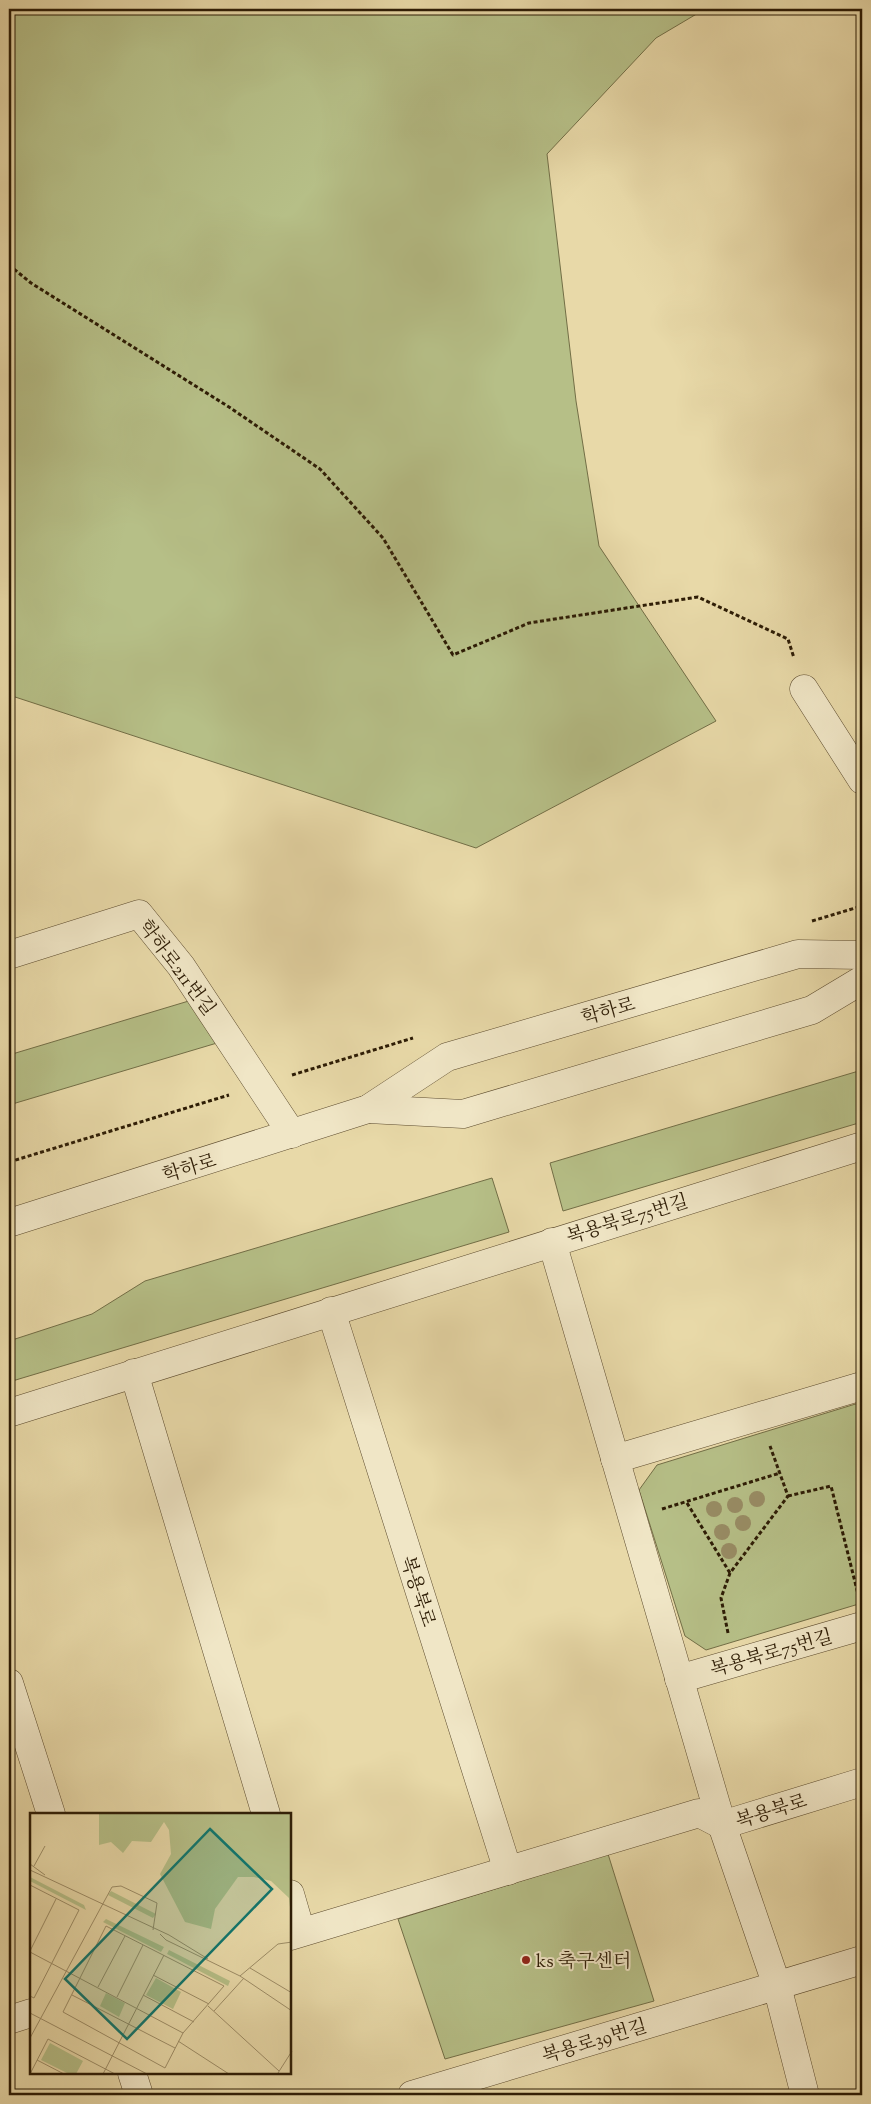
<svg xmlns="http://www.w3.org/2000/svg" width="871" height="2104" viewBox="0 0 871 2104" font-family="'Sorts Mill Goudy','Noto Serif KR',serif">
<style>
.green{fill:#b6bf87;stroke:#726e46}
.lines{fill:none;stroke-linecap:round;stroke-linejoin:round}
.minor-casing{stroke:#5c4b2e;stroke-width:29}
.path{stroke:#2d1c05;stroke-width:3;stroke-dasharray:4 2.5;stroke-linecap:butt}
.minor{stroke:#f0e6c6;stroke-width:28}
.tree{fill:#988c64}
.poi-dot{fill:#8f2418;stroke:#f0e6c6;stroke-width:2}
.labels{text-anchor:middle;stroke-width:4;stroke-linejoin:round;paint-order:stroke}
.street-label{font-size:19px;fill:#2d1c05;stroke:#f0e6c6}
.poi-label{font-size:19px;fill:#2d1c05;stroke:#f0e6c6;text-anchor:start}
.inset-road{fill:none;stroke:#9d8d67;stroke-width:1}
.view{fill:#0f766e;fill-opacity:0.15;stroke:#0f766e;stroke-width:2.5}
.inset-edge{fill:none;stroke:#2d1c05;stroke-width:2.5}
</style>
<rect width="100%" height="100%" fill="#e8d9a8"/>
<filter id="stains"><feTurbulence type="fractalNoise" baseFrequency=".004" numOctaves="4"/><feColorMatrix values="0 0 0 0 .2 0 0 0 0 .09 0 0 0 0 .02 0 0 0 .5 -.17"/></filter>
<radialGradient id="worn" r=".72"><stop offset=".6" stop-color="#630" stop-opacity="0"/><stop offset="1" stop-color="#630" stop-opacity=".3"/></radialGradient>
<g class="green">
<polygon points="9,9 705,9 656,38 547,154 576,401 599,546 716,721 476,848 9,695"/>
<polygon points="202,997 217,1043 9,1105 9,1055"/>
<polygon points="862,1070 862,1122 563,1211 550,1163"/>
<polygon points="492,1178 509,1232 9,1382 9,1341 92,1314 145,1281"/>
<polygon points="862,1402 862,1603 706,1650 685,1636 639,1490 657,1465"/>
<polygon points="608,1854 654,2001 445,2059 398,1919"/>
</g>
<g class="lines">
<g class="minor-casing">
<g id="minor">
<polyline points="804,689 862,780"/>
<polyline points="9,955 139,914 181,966 292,1134"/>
<polyline points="368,1109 463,1114 812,1010 862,980"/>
<polyline points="9,1223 368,1109 447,1057 798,954 862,955"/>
<polyline points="552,1242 722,1825 777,1986 805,2095"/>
<polyline points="331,1311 508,1871"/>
<polyline points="134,1373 266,1814"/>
<polyline points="9,1413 862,1146"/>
<polyline points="615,1459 862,1386"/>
<polyline points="679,1679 862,1626"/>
<polyline points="9,1683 51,1814"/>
<polyline points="290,1894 301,1932"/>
<polyline points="290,1936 699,1813 722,1825 862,1782"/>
<polyline points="9,2020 31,2013"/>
<polyline points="132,2073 139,2095"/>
<polyline points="412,2095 862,1960"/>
</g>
</g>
<g class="path">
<polyline points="9,265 31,283 229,407 320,469 383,538 453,655 529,623 698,597 788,639 794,658"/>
<polyline points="812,921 862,906"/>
<polyline points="292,1075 413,1038"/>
<polyline points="9,1162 229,1095"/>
<polyline points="788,1496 831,1486 858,1594"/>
<polyline points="687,1503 730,1573"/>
<polyline points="662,1509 780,1473"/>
<polyline points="728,1633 721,1598 730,1573 788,1496 770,1446"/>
</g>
<use href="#minor" class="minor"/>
</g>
<g class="tree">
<circle cx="757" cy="1499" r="8"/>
<circle cx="735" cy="1505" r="8"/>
<circle cx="714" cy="1509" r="8"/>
<circle cx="743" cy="1523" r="8"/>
<circle cx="722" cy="1532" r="8"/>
<circle cx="729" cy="1551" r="8"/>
</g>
<circle class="poi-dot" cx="526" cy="1960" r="5"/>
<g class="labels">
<g class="street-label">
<text transform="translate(178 967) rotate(53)" y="7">학하로211번길</text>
<text transform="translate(608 1010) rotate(-16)" y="7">학하로</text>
<text transform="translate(189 1167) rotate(-17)" y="7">학하로</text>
<text transform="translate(627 1218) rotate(-17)" y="7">복용북로75번길</text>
<text transform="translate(419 1591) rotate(72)" y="7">복용북로</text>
<text transform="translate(771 1652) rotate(-16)" y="7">복용북로75번길</text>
<text transform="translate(771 1810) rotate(-17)" y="7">복용북로</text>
<text transform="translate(594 2040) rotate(-17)" y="7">복용로39번길</text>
</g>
<g class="poi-label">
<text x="536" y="1967">ks 축구센터</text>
</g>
</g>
<g transform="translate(30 1813)">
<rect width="261" height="261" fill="#e8d9a8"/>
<path d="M69 0H261V104L259 85 241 68 224 64H208L185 96 181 116 155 109 130 61 141 41 139 17 134 9 121 29 102 28 93 40 81 29 69 32ZM0 64 54 92 56 97 0 68ZM81 78 126 101 123 105 78 82ZM76 106 134 134 131 139 73 109ZM139 137 200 168 198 173 137 141ZM126 165 151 179 143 196 116 182ZM76 180 95 190 89 204 70 193ZM20 230 53 248 46 261H39L11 247Z" fill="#b6bf87"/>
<path class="inset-road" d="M0 51 15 62M4 53 15 33M0 57 139 122 178 146M0 72 49 97 4 185 0 183M76 113 194 173 153 220 135 255 33 199ZM130 121 136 127 210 163 262 198M0 138 26 86M0 139 153 220M220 155 262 180M123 162 179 191M210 163 248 131 262 129M68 174 95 123M42 182 145 235M113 182 164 209M87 184 113 132M178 193 249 258M184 198 214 165M0 200 117 261M0 225 82 74 91 73 127 90 123 117M148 228 199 261M7 247 34 261M248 260 262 238M0 261 18 226 85 261M73 261 134 142"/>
<path class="view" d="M180 16 242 76 97 226 35 166Z"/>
<rect width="261" height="261" class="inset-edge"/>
</g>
<rect width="871" height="2104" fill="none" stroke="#e8d9a8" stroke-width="30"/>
<rect x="10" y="10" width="851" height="2084" fill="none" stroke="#2d1c05" stroke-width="2.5"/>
<rect x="15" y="15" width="841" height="2074" fill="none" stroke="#2d1c05"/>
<rect width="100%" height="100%" filter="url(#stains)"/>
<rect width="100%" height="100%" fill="url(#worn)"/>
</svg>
